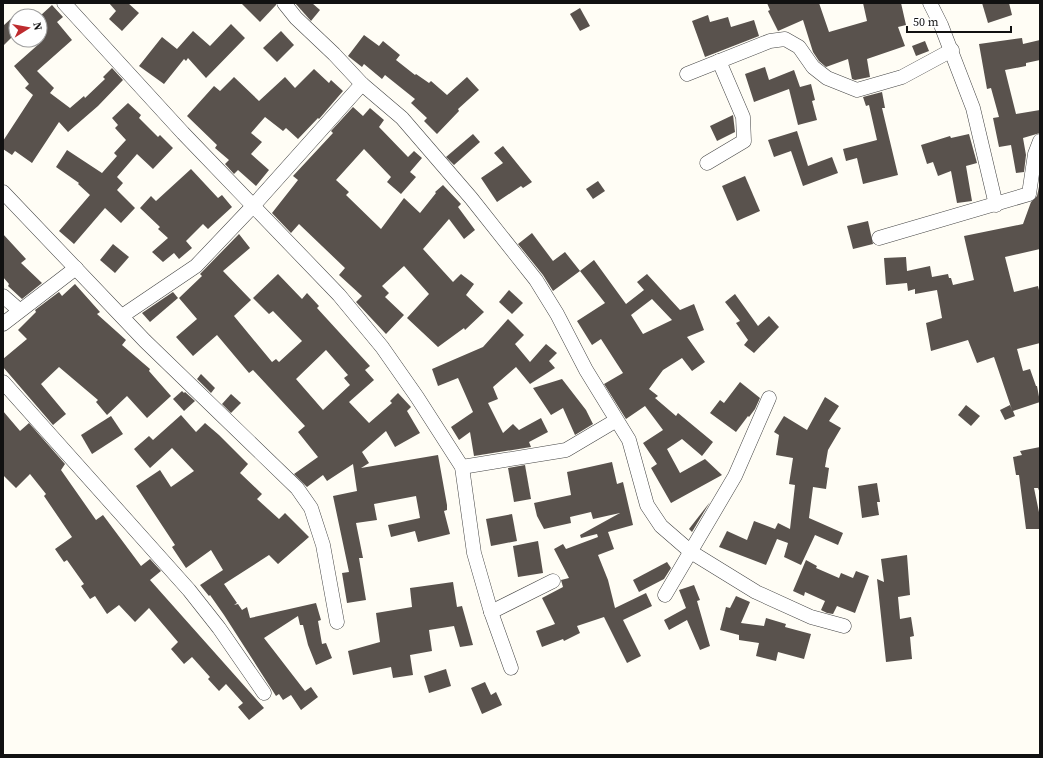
<svg xmlns="http://www.w3.org/2000/svg" width="1043" height="758" viewBox="0 0 1043 758" font-family="'Source Serif 4',serif">
<style>
.building{fill:#59524d;fill-rule:evenodd}
.lines{fill:none;stroke-linecap:round;stroke-linejoin:round}
.minor-casing{stroke:#444;stroke-width:15}
.minor{stroke:#fff;stroke-width:14}
</style>
<rect width="100%" height="100%" fill="#fffdf5"/>
<g class="building">
<polygon points="109,3 128,3 139,13 122,31 109,19 116,11"/>
<polygon points="241,3 276,3 276,5 260,22"/>
<polygon points="295,3 312,3 320,10 311,21"/>
<polygon points="767,3 819,3 829,32 867,21 863,3 901,3 906,25 898,27 905,46 867,59 870,77 855,80 852,79 848,59 826,67 819,61 813,52 803,20 778,31 768,11 770,10"/>
<polygon points="982,3 1009,3 1012,15 988,23"/>
<polygon points="52,5 63,17 57,22 72,40 37,71 54,88 50,93 70,108 84,96 85,98 105,79 103,77 112,68 123,80 98,106 68,132 59,122 32,163 15,151 12,155 3,149 3,141 33,95 25,88 29,84 14,66 40,43 40,16"/>
<polygon points="580,8 590,26 580,31 570,14"/>
<polygon points="16,14 16,33 3,46 3,26"/>
<polygon points="708,15 710,22 728,17 731,27 754,20 759,36 705,57 692,21"/>
<polygon points="231,24 245,38 206,78 188,58 186,61 184,59 164,84 139,66 162,37 177,49 193,31 210,46"/>
<polygon points="281,31 294,45 277,62 263,48"/>
<polygon points="364,35 379,46 383,41 400,55 396,60 415,75 416,74 429,83 431,81 447,95 467,77 479,90 458,109 459,111 437,134 424,121 427,118 411,103 415,99 385,75 382,79 364,64 362,67 348,56"/>
<polygon points="1022,38 1023,44 1040,40 1040,60 1026,63 1026,66 1005,70 1016,114 1040,110 1040,133 1023,138 1026,155 1024,172 1016,173 1011,145 999,147 993,118 999,117 991,88 987,89 979,44"/>
<polygon points="925,41 929,51 916,56 912,46"/>
<polygon points="765,67 769,80 794,70 800,87 811,84 815,100 812,101 817,120 798,125 789,89 754,102 745,74"/>
<polygon points="314,69 329,83 331,80 343,91 319,119 318,118 298,139 286,128 283,131 265,117 251,133 262,142 251,154 269,170 256,186 238,170 234,174 225,164 229,160 215,148 217,145 187,116 214,86 220,91 234,77 259,101 285,77 295,88"/>
<polygon points="882,92 885,108 882,108 898,175 863,184 857,158 846,161 843,149 877,140 869,105 866,106 863,97"/>
<polygon points="128,103 141,115 139,118 158,137 160,135 173,148 153,169 137,154 117,177 123,183 117,190 135,208 121,223 105,208 74,244 59,231 90,195 78,184 79,183 56,167 67,150 102,173 117,156 114,153 126,140 115,128 118,125 112,118"/>
<polygon points="353,107 363,116 370,108 384,120 379,127 408,157 414,151 422,158 410,172 416,177 401,194 387,182 391,177 364,149 336,180 349,192 346,195 381,229 404,198 420,213 436,193 435,192 443,185 461,204 458,207 475,230 464,239 449,219 423,249 453,282 461,274 474,284 466,295 484,312 465,330 464,328 438,347 407,318 429,294 404,266 382,286 389,293 385,297 404,315 386,334 356,302 362,296 339,275 345,268 299,224 291,233 272,213 298,180 293,176 333,133 331,131"/>
<polygon points="733,115 735,132 717,141 710,126"/>
<polygon points="797,131 808,166 832,157 838,173 803,186 791,151 774,157 768,140"/>
<polygon points="473,134 480,142 454,165 446,157"/>
<polygon points="969,134 977,163 966,166 972,201 957,203 951,171 938,176 933,162 927,164 921,145 950,136 951,138"/>
<polygon points="503,146 532,182 523,188 521,186 497,202 481,178 503,163 494,153"/>
<polygon points="191,169 218,198 222,195 232,207 208,229 203,224 186,241 192,248 179,259 174,253 163,262 152,252 168,238 158,229 160,227 140,208 151,196 156,201"/>
<polygon points="745,176 760,211 737,221 722,186"/>
<polygon points="598,181 605,191 593,199 586,189"/>
<polygon points="1040,182 1040,249 1005,257 1014,292 1038,286 1040,294 1040,343 1017,349 1023,371 1030,369 1036,386 1037,386 1040,402 1013,411 1015,416 1005,420 1000,410 1010,405 1012,410 994,357 977,363 968,340 931,351 926,323 942,318 937,290 915,294 915,289 908,291 907,283 886,285 884,258 906,257 907,271 930,266 932,277 948,274 949,278 951,278 953,285 974,280 964,236 1023,224 1031,202 1037,196"/>
<polygon points="868,221 873,244 853,249 847,226"/>
<polygon points="532,233 553,261 565,252 580,271 553,291 543,275 518,244"/>
<polygon points="3,234 26,259 21,263 42,283 22,299 8,286 9,284 3,277"/>
<path d="M239 234 250 248 223 271 251 300 234 316 272 362 276 359 279 362 302 341 273 311 269 314 253 298 278 274 302 299 307 293 319 306 317 308 370 366 365 370 374 380 349 402 369 423 392 403 390 401 398 393 411 407 407 411 420 433 395 447 386 431 362 452 369 463 361 468 438 455 447 505V510L444 511 450 534 418 542 415 531 391 537 388 525 420 518 416 496 374 504 377 520 356 523 363 558H359L366 600 347 603 342 573 349 572 333 496 357 491 353 464 327 481 323 475 307 487 294 474 318 457 298 432 305 426 253 370 249 373 217 335 193 356 176 337 197 319 179 298 202 276 200 274ZM326 350 348 375 344 378 350 385 323 410 296 379Z"/>
<polygon points="113,244 129,257 115,273 100,260"/>
<path d="M594 260 626 304 644 290 637 282 647 274 680 310 694 304 704 330 687 337 705 362 692 371 682 358 663 370 649 389 658 396 655 398 676 416 678 413 713 442 702 456 682 439 667 449 680 473 705 459 722 475 671 503 651 468 657 464 643 443 663 430 645 406 626 419 604 384 623 373 601 339 592 345 577 321 605 303 580 271ZM652 299 672 320 643 334 631 315Z"/>
<polygon points="75,284 100,312 97,314 126,340 122,345 150,369 149,371 171,396 147,418 127,396 107,415 96,402 98,400 59,367 41,384 66,414 53,425 3,367 3,359 27,339 18,330 36,312 35,310 59,292 62,296"/>
<polygon points="509,290 523,303 512,314 499,302"/>
<polygon points="173,292 178,298 150,322 142,313"/>
<polygon points="735,294 758,326 769,316 779,327 754,353 744,345 748,340 736,323 740,321 725,302"/>
<polygon points="508,319 524,335 515,344 530,362 546,344 557,353 549,361 555,368 530,384 516,367 493,387 498,399 488,403 503,433 513,424 519,430 541,418 548,432 529,442 531,447 474,456 470,432 459,440 451,427 473,412 458,378 438,386 432,369 483,347"/>
<polygon points="201,374 215,388 211,393 197,379"/>
<polygon points="562,379 586,410 593,424 575,435 563,408 551,415 533,388"/>
<polygon points="740,382 760,398 755,409 749,417 748,416 736,432 710,413 720,400 724,403"/>
<polygon points="182,391 184,393 185,392 195,401 184,411 173,399"/>
<polygon points="231,394 241,403 231,413 222,404"/>
<polygon points="825,397 839,406 829,421 841,428 828,450 825,467 829,468 826,489 813,487 809,518 843,533 838,545 815,535 801,565 784,557 788,543 777,539 766,565 719,547 727,531 747,540 754,521 775,529 778,523 790,529 795,485 789,484 793,458 776,455 779,435 774,432 784,416 807,430"/>
<polygon points="966,405 980,416 971,426 958,415"/>
<polygon points="3,411 20,431 29,423 65,464 61,470 96,520 103,515 141,566 150,559 161,571 150,580 264,708 249,720 238,707 243,703 226,684 219,691 208,679 210,677 192,657 184,664 171,649 178,642 149,608 135,622 119,605 107,614 95,596 90,599 81,586 84,584 67,560 64,562 55,549 72,537 44,496 46,494 30,474 16,488 3,475"/>
<polygon points="181,415 196,432 205,423 219,435 248,464 240,473 262,494 257,499 279,519 285,513 309,537 278,564 269,555 224,584 237,603 234,605 238,604 242,610 247,607 250,618 316,603 321,620 318,621 322,644 326,643 332,658 316,665 308,645 303,625 300,625 298,616 264,638 305,691 311,687 318,697 301,710 291,695 283,700 279,694 276,696 224,615 210,595 209,596 200,585 223,570 211,550 186,568 172,547 175,545 136,486 160,470 171,487 194,471 172,448 150,468 134,449 149,436 153,440"/>
<polygon points="111,416 123,434 92,454 81,435"/>
<polygon points="1040,447 1040,493 1038,488 1034,488 1040,517 1040,529 1026,529 1019,475 1016,475 1013,457 1022,455 1020,451"/>
<polygon points="612,462 617,484 623,482 633,525 608,532 614,549 598,555 608,580 615,608 646,593 652,606 623,620 641,656 627,663 604,617 577,626 580,633 564,641 563,639 542,647 536,631 555,624 542,598 563,587 561,580 569,578 554,549 563,544 566,549 598,537 597,534 581,538 580,535 620,513 593,519 591,512 570,517 571,523 544,529 537,516 534,503 571,495 567,472"/>
<polygon points="525,465 531,499 514,502 508,468"/>
<polygon points="877,483 880,502 877,502 879,515 862,518 858,486"/>
<polygon points="710,502 692,532 689,529"/>
<polygon points="512,514 517,541 491,546 486,519"/>
<polygon points="538,541 543,573 518,577 513,546"/>
<polygon points="907,555 910,595 898,597 900,619 911,617 914,636 910,637 912,659 886,662 877,579 884,582 881,559"/>
<polygon points="806,560 817,566 816,568 839,578 841,573 853,578 856,571 869,576 855,613 837,606 833,614 827,613 821,610 825,601 805,592 804,596 793,591"/>
<polygon points="667,562 671,568 664,579 639,592 633,580"/>
<polygon points="453,582 457,607 462,606 473,645 460,647 454,626 429,630 432,651 410,655 413,675 393,678 391,667 353,675 348,651 380,642 376,613 412,607 410,588"/>
<polygon points="694,585 700,600 697,601 710,646 700,650 687,620 669,630 664,620 686,608 679,590"/>
<polygon points="736,596 750,602 741,623 764,626 766,618 786,624 785,627 811,634 804,659 778,652 776,661 756,656 759,643 739,640 739,635 720,630 726,607 730,608"/>
<polygon points="446,669 451,686 429,693 424,676"/>
<polygon points="485,682 491,695 496,692 502,705 482,714 471,688"/>
</g>
<g class="lines">
<g class="minor-casing">
<g id="minor">
<polyline points="64,3 183,133 339,295 382,347 417,397 462,467 474,553 491,612 511,668"/>
<polyline points="284,3 296,18 334,54 362,84 402,118 471,198 536,280 557,314 586,370 629,440 647,505 661,526 691,552 756,592 811,617 844,626"/>
<polyline points="930,3 941,25 973,108 996,205"/>
<polyline points="687,74 770,41 785,39 799,47 813,67 827,78 857,90 902,77 952,50"/>
<polyline points="707,163 744,141 743,117 719,61"/>
<polyline points="3,192 145,341 297,488 311,508 323,545 337,622"/>
<polyline points="879,238 1029,194 1035,154 1040,141"/>
<polyline points="3,296 19,310"/>
<polyline points="122,316 196,266 253,206 362,84"/>
<polyline points="3,324 76,268"/>
<polyline points="3,382 189,590 219,628 264,693"/>
<polyline points="462,467 566,450 615,421"/>
<polyline points="665,595 735,476 769,398"/>
<polyline points="491,612 553,581"/>
</g>
</g>
<use href="#minor" class="minor"/>
</g>
<rect width="1043" height="758" fill="none" stroke="#111111" stroke-width="8"/>
<g transform="translate(28 28) rotate(79)"><circle r="19" fill="#ffffff" stroke="#a0a0a0"/>
<path d="M0-3L7 15L0 10L-7 15Z" fill="#be2b2e"/>
<text y="-6" font-size="11" font-weight="bold" text-anchor="middle" fill="#111111">N</text>
</g>
<path d="M907 26v6h104v-6" fill="none" stroke="#111111" stroke-width="2"/>
<text x="913" y="26" font-size="12" fill="#111111" stroke="#ffffff" stroke-width="3" paint-order="stroke">50 m</text>
</svg>
